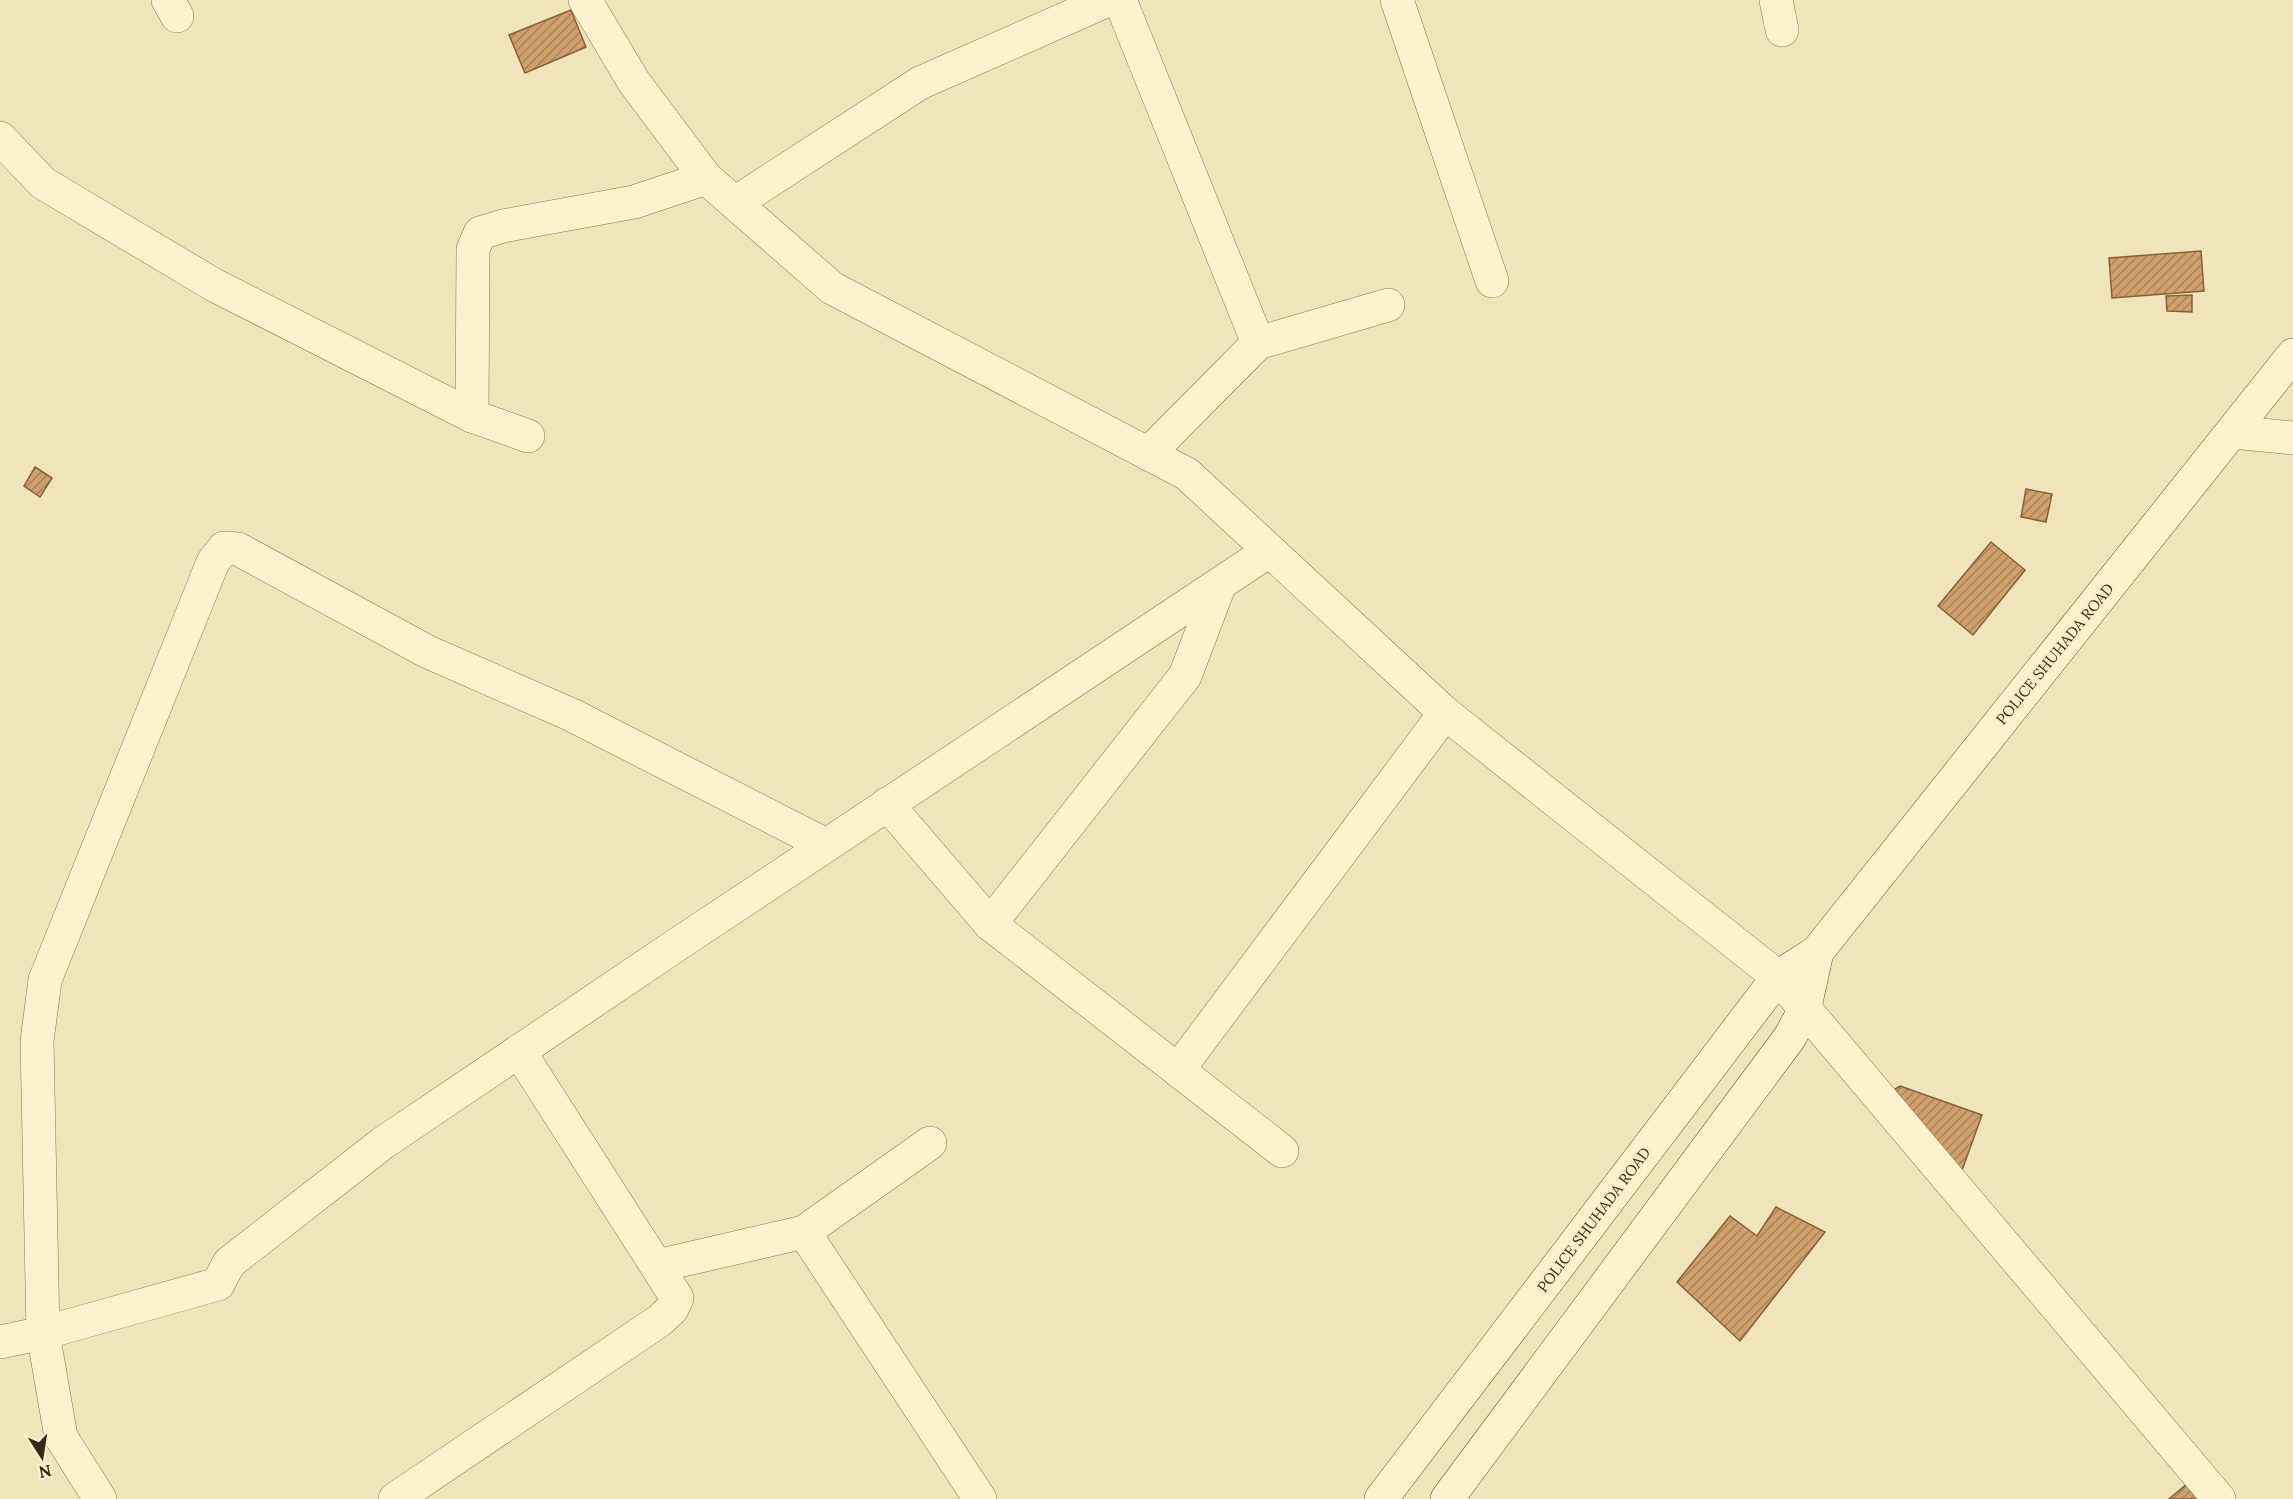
<svg xmlns="http://www.w3.org/2000/svg" width="2293" height="1499" viewBox="0 0 2293 1499" font-family="Lora,serif">
<style>
.building{fill:url(#building-hatch);stroke:#886038;stroke-width:1.5}
.lines{fill:none;stroke-linecap:round;stroke-linejoin:round}
.street-casing{stroke:#877454;stroke-width:34}
.secondary-casing{stroke:#695537;stroke-width:34}
.street{stroke:#fbf2cd;stroke-width:33}
.secondary{stroke:#fbf2cd;stroke-width:33}
.labels{text-anchor:middle;stroke-width:5;stroke-linejoin:round;paint-order:stroke}
.street-label{font-size:15px;fill:#352a1a;stroke:#f7efca}
</style>
<defs>
<pattern id="building-hatch" width="6" height="6" patternUnits="userSpaceOnUse" patternTransform="scale(1.5)"><rect width="6" height="6" fill="#d1a16d"/><path d="M-1 1l2-2M0 6l6-6M5 7l2-2" fill="none" stroke="#aa8359"/></pattern>
</defs>
<rect width="100%" height="100%" fill="#f0e5ba"/>
<g class="building">
<polygon points="571,10 586,47 525,73 509,35"/>
<polygon points="2201,251 2204,291 2112,298 2109,258"/>
<polygon points="2192,295 2192,312 2167,311 2166,296"/>
<polygon points="35,467 52,478 40,497 24,486"/>
<polygon points="2026,489 2052,494 2046,522 2021,517"/>
<polygon points="1991,542 2025,570 1973,635 1938,606"/>
<polygon points="1900,1086 1982,1115 1961,1173 1888,1093"/>
<polygon points="1776,1207 1825,1232 1740,1341 1677,1282 1730,1216 1757,1236"/>
<polygon points="2188,1483 2199,1499 2169,1499"/>
</g>
<g class="lines">
<g class="street-casing">
<g id="street">
<polyline points="168,0 177,16"/>
<polyline points="585,0 634,82 706,178 832,288 1187,474 1445,713 1778,977 2219,1499"/>
<polyline points="1120,0 1258,343"/>
<polyline points="1397,0 1492,281"/>
<polyline points="1776,0 1782,30"/>
<polyline points="0,138 43,183 214,285 472,416 528,436"/>
<polyline points="735,203 920,83 1108,0"/>
<polyline points="472,416 473,249 480,233 503,226 634,202 706,178"/>
<polyline points="2232,432 2293,438"/>
<polyline points="1148,454 1258,343 1388,305"/>
<polyline points="887,804 990,924 1282,1151"/>
<polyline points="990,924 1185,676 1220,584"/>
<polyline points="1178,1070 1445,713"/>
<polyline points="804,1232 980,1499"/>
<polyline points="657,1266 804,1232 930,1143"/>
<polyline points="0,1342 43,1333 218,1284 229,1263 383,1143 678,944 1269,551"/>
<polyline points="100,1499 61,1437 43,1333 37,1041 45,980 213,562 224,548 238,549 428,652 572,715 826,845"/>
<polyline points="395,1499 659,1321 672,1309 677,1298 519,1051"/>
</g>
</g>
<g class="secondary-casing">
<g id="secondary">
<polyline points="1381,1499 1778,977 1817,952 2293,355"/>
<polyline points="1447,1499 1790,1037 1804,1011 1817,952"/>
</g>
</g>
<use href="#street" class="street"/>
<use href="#secondary" class="secondary"/>
</g>
<g class="labels">
<g class="street-label">
<text transform="translate(2055 654) rotate(-51)" y="5">POLICE SHUHADA ROAD</text>
<text transform="translate(1594 1220) rotate(-53)" y="5">POLICE SHUHADA ROAD</text>
</g>
</g>
<g transform="translate(42 1457) rotate(168)" stroke="#f7efca" stroke-width="4.5" paint-order="stroke">
<path d="M0-4.5L10 22L0 15L-10 22Z" fill="#352a1a"/>
<text y="-9" font-size="16" font-weight="bold" text-anchor="middle" fill="#352a1a">N</text>
</g>
</svg>
